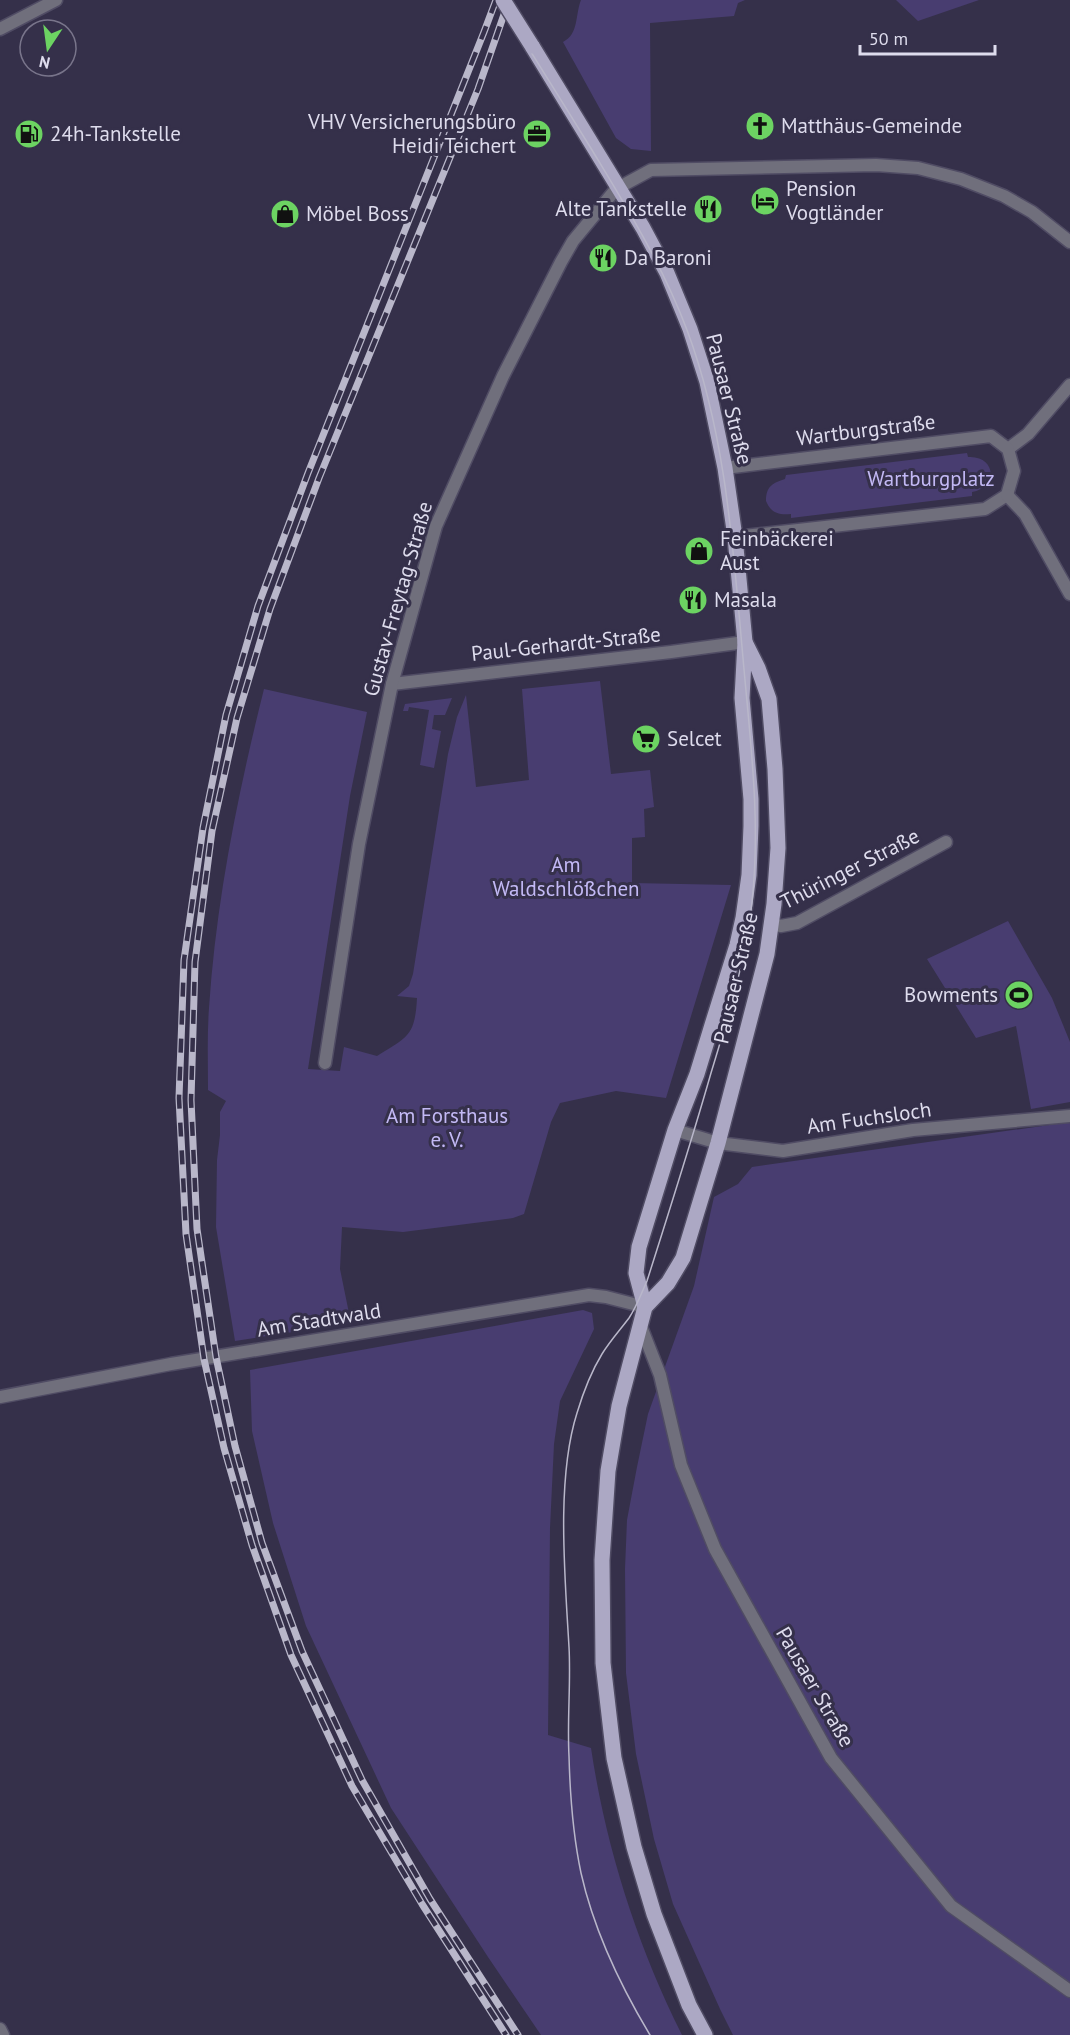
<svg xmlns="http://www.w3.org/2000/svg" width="1070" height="2035" viewBox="0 0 1070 2035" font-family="'PT Sans',sans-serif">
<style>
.green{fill:#483d70}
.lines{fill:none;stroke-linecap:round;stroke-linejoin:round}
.street-casing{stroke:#504c64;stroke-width:15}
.primary-casing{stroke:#504c64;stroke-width:18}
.street{stroke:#706f7c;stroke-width:12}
.primary{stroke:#aca8c4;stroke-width:15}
.tram{stroke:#b9b7ca;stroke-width:1.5}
.rail-casing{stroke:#b9b7ca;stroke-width:7}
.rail{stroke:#35304a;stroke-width:4.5;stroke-dasharray:14;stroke-linecap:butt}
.primary-bridge-casing{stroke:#504c64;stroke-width:18;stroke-linecap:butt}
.primary-bridge{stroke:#aca8c4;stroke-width:15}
.labels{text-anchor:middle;stroke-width:6;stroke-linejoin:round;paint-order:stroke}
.poi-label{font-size:21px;fill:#dedced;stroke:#35304a;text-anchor:start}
.street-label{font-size:21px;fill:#dedced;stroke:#35304a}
.park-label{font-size:21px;fill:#c3b9f5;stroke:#35304a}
</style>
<rect width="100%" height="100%" fill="#35304a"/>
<g class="green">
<path d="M581 0H745L738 3 734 16 650 23 651 151 631 149 616 138 563 42C579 34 575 15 581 0Z"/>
<polygon points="896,0 979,0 918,21"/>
<path d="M967 453 968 457C995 455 1000 487 972 492V496L791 518V514C778 515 771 513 766 501 766 486 773 483 785 479L786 475Z"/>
<path d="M600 681 611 774 650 770 654 807 644 809 645 837 632 838V883L731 885 666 1098 616 1091 560 1103 551 1122 524 1214 513 1218 403 1232 342 1227 340 1269 351 1323 235 1341 216 1227 217 1160 220 1135V1112L226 1101 208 1090C208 1063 207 1035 209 1008 216 901 238 793 264 689L367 712 350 796 308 1069 340 1071 344 1047 377 1056C407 1037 415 1037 417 998L397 996 409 986 413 974 448 754 457 717 466 695 476 787 529 780 522 689Z"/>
<polygon points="452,698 445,715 434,715 432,729 441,731 434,768 420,765 429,710 409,707 408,711 403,711 405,704"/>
<polygon points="1008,921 1052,998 1070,1042 1070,1102 1031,1109 1016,1026 976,1038 927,959"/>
<polygon points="1070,1122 1070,2035 733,2035 720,2009 673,1904 654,1839 636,1754 626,1673 625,1569 627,1520 637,1467 648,1414 694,1286 714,1197 738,1184 752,1167"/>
<path d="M583 1310 592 1313 594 1329 560 1401 554 1444 550 1528 548 1735 591 1748C606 1848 637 1945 682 2035H541L488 1957 391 1808 306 1626 273 1523 252 1431 250 1370Z"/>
</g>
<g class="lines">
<g class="street-casing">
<g id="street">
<polyline points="0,29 56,0"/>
<polyline points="1008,449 1028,434 1070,385"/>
<polyline points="725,468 991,436 1008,449 1014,471 1007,495 985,509 735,537"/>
<polyline points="1007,495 1025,514 1070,594"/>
<polyline points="392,684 671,652 745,642"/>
<polyline points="771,924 781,926 797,923 946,842"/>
<polyline points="325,1063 359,844 392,684 436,526 503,376 561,262 573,241 616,189 651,170 876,165 918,168 961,179 1004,196 1032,212 1070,242"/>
<polyline points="675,1130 718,1143 783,1151 913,1130 1070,1116"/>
<polyline points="640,1324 660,1375 681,1465 715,1549 831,1758 951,1906 1070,1991"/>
<polyline points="0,1397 171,1364 589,1295 606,1297 645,1307"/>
<polyline points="0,2029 3,2035"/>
</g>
</g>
<g class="primary-casing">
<g id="primary">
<polyline points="532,46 643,228 667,273 690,329 707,382 725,468 735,537 745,642 742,698 751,799 751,826 749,875 743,918 737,945 712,1025 697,1074 675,1130 639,1247 636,1273 645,1307"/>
<polyline points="705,2035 689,2005 654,1914 634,1847 614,1758 603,1663 602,1560 608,1471 619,1406 645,1307 668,1283 683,1258 718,1143 767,954 774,904 778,848 775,769 769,699 758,668 745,642"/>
</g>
</g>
<use href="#street" class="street"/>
<use href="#primary" class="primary"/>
<path class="tram" d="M498 0C530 50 561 100 592 150 627 208 663 266 687 330 726 434 733 548 743 658 750 739 761 820 752 902 746 960 728 1017 711 1073 691 1143 669 1212 647 1281 641 1294 637 1306 629 1318 620 1330 610 1341 602 1354 591 1372 583 1393 577 1413 556 1479 565 1577 569 1647 571 1683 567 1720 569 1756 570 1795 573 1835 581 1873 594 1931 620 1985 650 2035"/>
<g class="rail-casing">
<g id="rail">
<polyline points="496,0 484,32 308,473 258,606 226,715 203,828 184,960 179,1098 186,1234 204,1359 224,1448 252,1545 291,1655 352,1786 422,1904 506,2035"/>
<polyline points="509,0 478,89 319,478 270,609 237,718 212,831 195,962 191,1100 197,1229 216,1357 235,1446 262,1543 302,1651 362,1780 430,1899 518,2035"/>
</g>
</g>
<use href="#rail" class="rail"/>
<g class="primary-bridge-casing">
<polyline id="primary-bridge" points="503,0 532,46"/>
</g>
<use href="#primary-bridge" class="primary-bridge"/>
</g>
<defs>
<g id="church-disc" transform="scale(1.5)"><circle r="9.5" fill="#6cd362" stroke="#35304a"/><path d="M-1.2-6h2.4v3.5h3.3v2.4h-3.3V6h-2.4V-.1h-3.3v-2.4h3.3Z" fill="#111"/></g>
<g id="fuel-disc" transform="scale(1.5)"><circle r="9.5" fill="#6cd362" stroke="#35304a"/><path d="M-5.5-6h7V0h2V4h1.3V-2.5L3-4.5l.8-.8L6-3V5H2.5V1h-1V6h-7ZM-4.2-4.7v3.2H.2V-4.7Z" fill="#111"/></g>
<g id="office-disc" transform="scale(1.5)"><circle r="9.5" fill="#6cd362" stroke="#35304a"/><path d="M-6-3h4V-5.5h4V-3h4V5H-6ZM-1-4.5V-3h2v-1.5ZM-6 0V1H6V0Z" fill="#111"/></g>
<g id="hotel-disc" transform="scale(1.5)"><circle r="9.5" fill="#6cd362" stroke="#35304a"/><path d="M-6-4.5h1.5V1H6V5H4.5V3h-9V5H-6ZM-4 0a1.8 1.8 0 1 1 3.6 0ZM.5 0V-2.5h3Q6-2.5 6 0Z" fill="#111"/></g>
<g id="restaurant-disc" transform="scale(1.5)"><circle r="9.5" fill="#6cd362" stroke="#35304a"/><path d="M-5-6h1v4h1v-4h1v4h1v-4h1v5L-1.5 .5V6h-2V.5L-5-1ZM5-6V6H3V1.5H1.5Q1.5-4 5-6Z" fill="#111"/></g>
<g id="shop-disc" transform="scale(1.5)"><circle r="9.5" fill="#6cd362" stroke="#35304a"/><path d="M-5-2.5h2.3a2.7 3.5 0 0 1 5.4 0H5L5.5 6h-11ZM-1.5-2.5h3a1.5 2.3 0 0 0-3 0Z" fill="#111"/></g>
<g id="supermarket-disc" transform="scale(1.5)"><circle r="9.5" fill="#6cd362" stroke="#35304a"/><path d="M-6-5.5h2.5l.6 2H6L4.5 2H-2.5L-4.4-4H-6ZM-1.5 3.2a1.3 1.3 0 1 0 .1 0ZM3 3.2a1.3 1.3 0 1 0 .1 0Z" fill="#111"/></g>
<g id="stadium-disc" transform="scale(1.5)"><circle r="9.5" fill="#6cd362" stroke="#35304a"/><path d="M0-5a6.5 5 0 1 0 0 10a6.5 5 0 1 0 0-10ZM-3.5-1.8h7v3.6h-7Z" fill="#111"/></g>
</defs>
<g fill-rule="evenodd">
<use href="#church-disc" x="760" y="126"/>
<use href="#fuel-disc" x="29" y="134"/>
<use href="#office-disc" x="537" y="134"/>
<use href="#hotel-disc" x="765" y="201"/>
<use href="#restaurant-disc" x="708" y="209"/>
<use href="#shop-disc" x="285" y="214"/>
<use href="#restaurant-disc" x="603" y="258"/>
<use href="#shop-disc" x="699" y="551"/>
<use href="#restaurant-disc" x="693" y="600"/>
<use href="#supermarket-disc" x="646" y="739"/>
<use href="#stadium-disc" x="1019" y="995"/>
</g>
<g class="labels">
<g class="poi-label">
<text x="516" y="129" text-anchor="end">VHV Versicherungsbüro<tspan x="516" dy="24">Heidi Teichert</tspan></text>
<text x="781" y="133">Matthäus-Gemeinde</text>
<text x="50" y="141">24h-Tankstelle</text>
<text x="786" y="196">Pension<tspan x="786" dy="24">Vogtländer</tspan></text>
<text x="687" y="216" text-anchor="end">Alte Tankstelle</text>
<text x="306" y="221">Möbel Boss</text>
<text x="624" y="265">Da Baroni</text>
<text x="720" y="546">Feinbäckerei<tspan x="720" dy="24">Aust</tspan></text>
<text x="714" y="607">Masala</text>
<text x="667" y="746">Selcet</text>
<text x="998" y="1002" text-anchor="end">Bowments</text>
</g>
<g class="street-label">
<text transform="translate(729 399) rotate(76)" y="7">Pausaer Straße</text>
<text transform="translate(866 430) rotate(-7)" y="7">Wartburgstraße</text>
<text transform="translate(398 599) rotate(-74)" y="7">Gustav-Freytag-Straße</text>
<text transform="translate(566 644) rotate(-6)" y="7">Paul-Gerhardt-Straße</text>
<text transform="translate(850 869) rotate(-27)" y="7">Thüringer Straße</text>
<text transform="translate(736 978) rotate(-77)" y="7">Pausaer Straße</text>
<text transform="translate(869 1118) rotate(-8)" y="7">Am Fuchsloch</text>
<text transform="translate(319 1320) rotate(-9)" y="7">Am Stadtwald</text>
<text transform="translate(815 1687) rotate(60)" y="7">Pausaer Straße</text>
</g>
<g class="park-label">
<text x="931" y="486">Wartburgplatz</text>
<text x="566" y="872">Am<tspan x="566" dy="24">Waldschlößchen</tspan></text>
<text x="447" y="1123">Am Forsthaus<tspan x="447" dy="24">e. V.</tspan></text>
</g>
</g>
<g transform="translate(48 48) rotate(193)"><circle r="28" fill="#35304a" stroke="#79758b" stroke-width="1.5"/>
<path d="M0-4.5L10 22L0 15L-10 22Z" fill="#6cd362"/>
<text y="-9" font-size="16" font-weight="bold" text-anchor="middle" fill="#dedced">N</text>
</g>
<path d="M860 45v9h135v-9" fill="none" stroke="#dedced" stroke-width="3"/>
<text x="869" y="45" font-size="18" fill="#dedced" stroke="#35304a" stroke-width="4.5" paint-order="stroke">50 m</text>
</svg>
